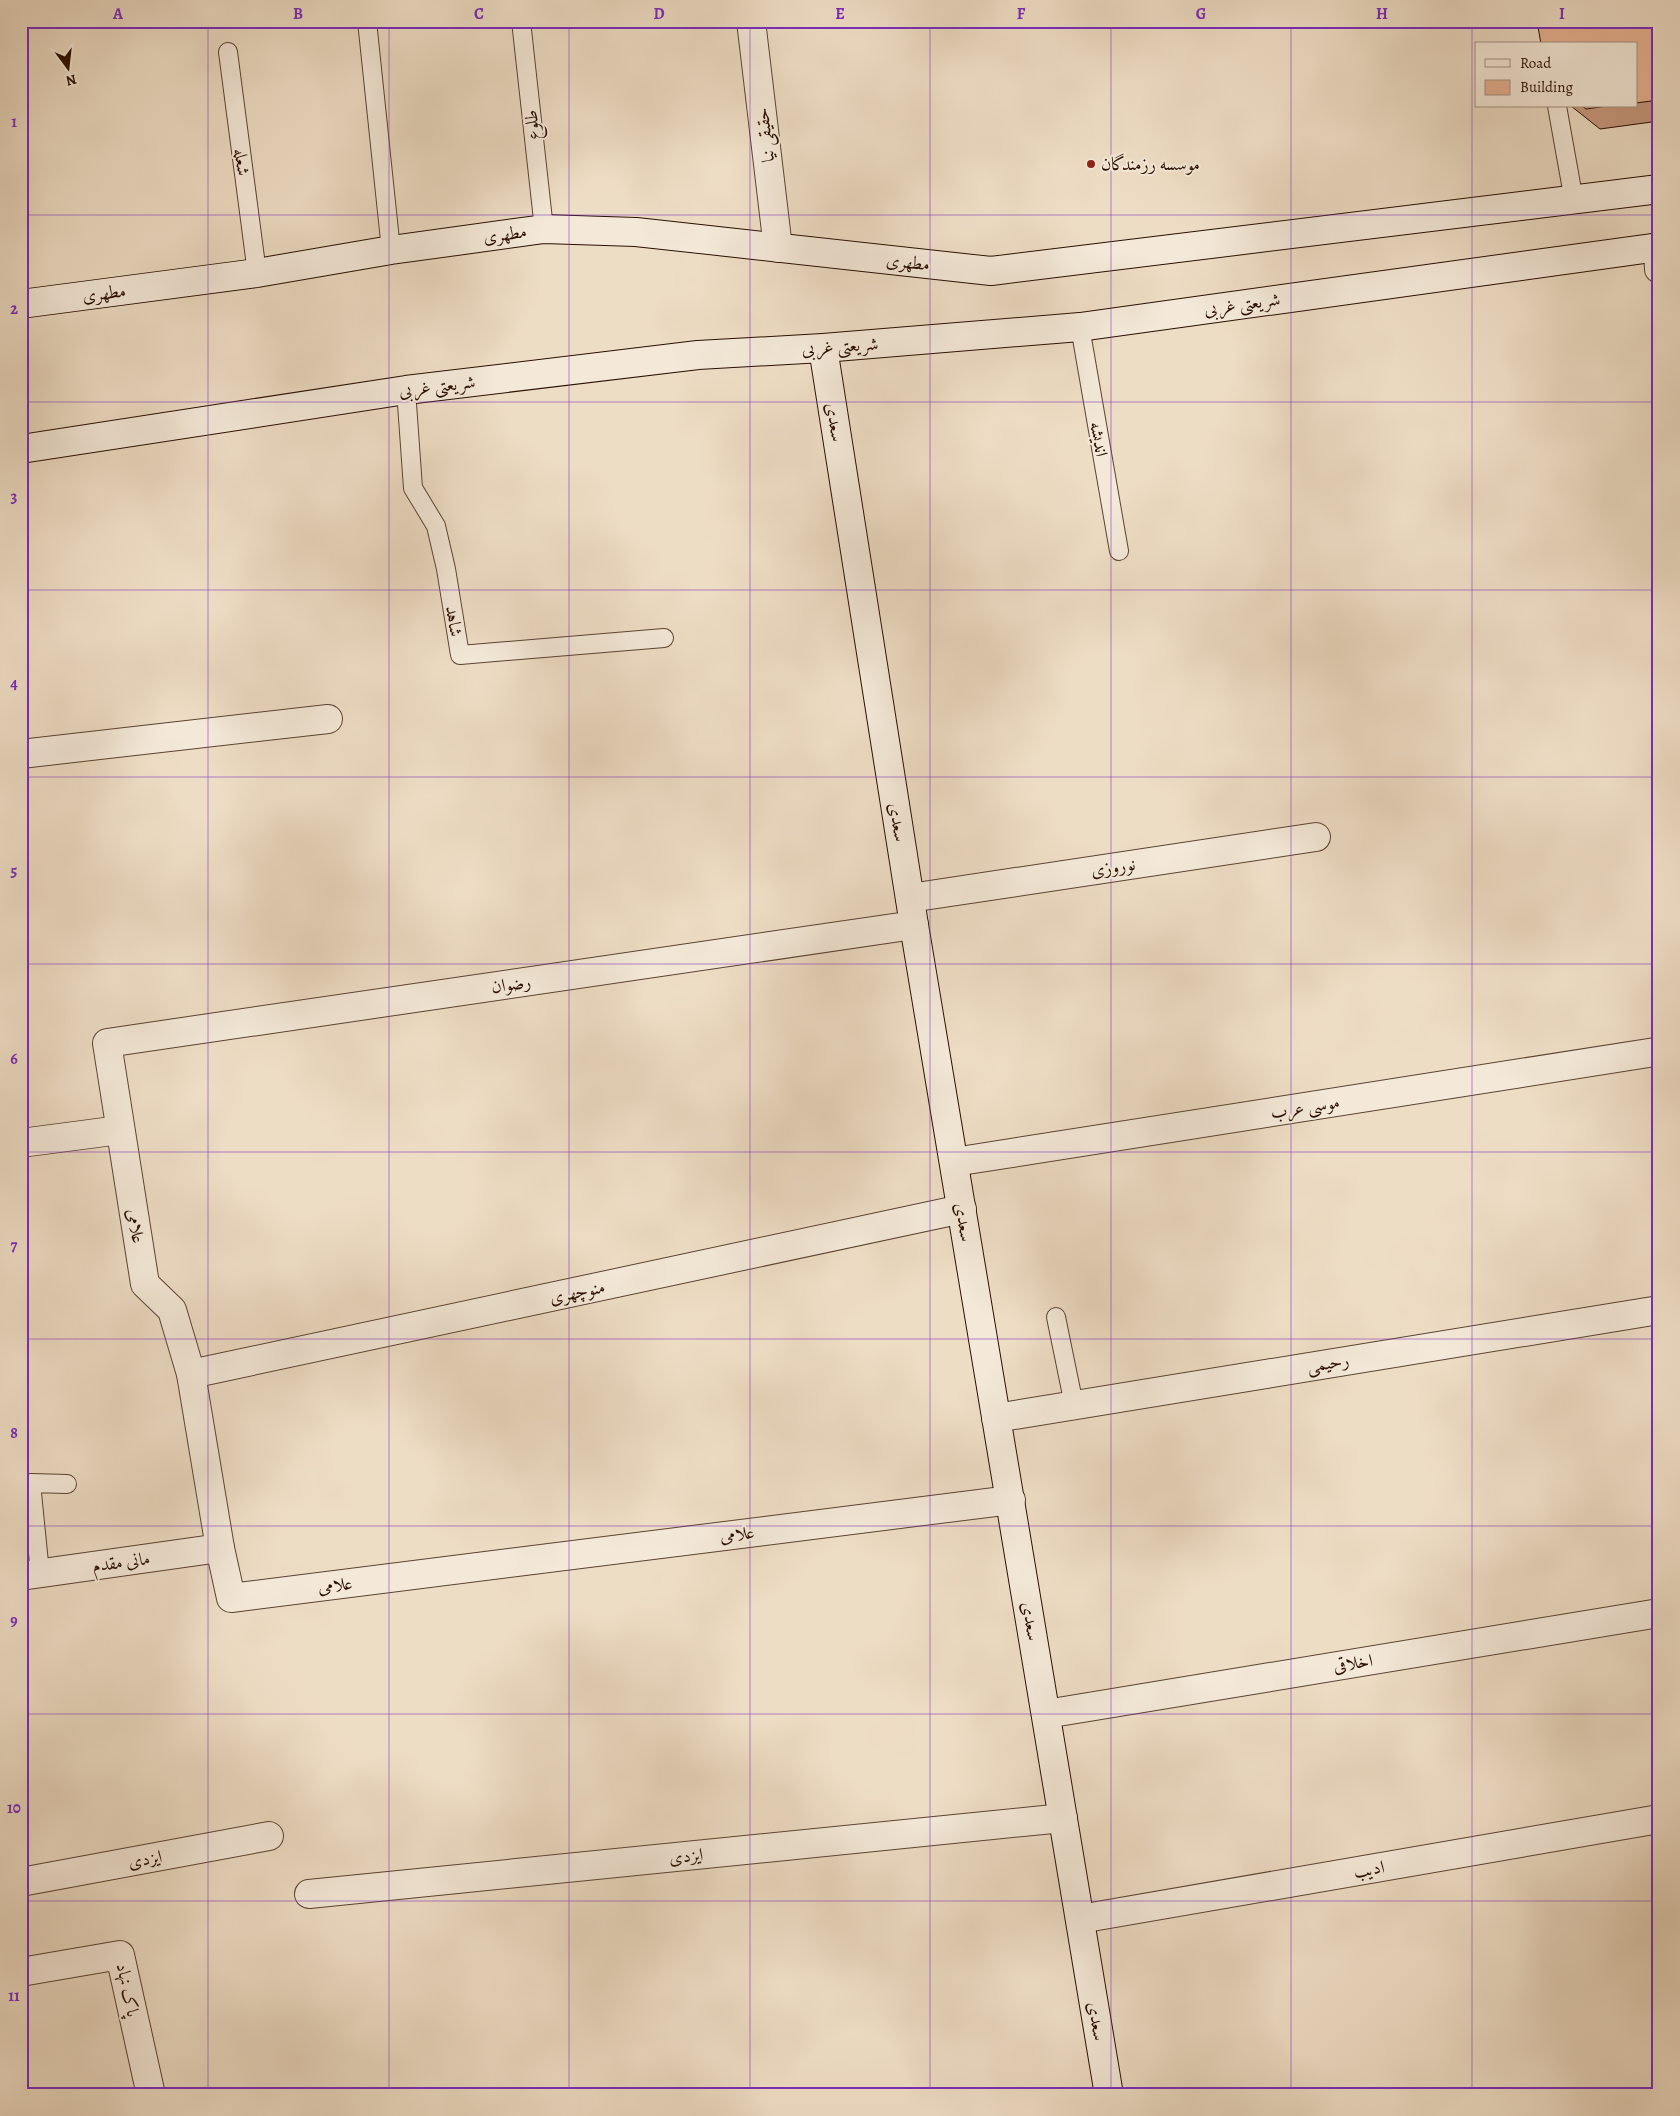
<svg xmlns="http://www.w3.org/2000/svg" width="1680" height="2116" viewBox="0 0 1680 2116" font-family="Alegreya,Amiri,serif">
<style>
.lines{fill:none;stroke-linecap:round;stroke-linejoin:round}
.lane-casing{stroke:#5b4232;stroke-width:20}
.street-casing{stroke:#5b4232;stroke-width:30}
.secondary-casing{stroke:#2a0e01;stroke-width:30}
.lane{stroke:#f4e9d9;stroke-width:18}
.street{stroke:#f4e9d9;stroke-width:28}
.secondary{stroke:#f4e9d9;stroke-width:28}
.wall{fill:#c7997e;stroke:#2a0e01}
.building{fill:#e7b292;stroke:#2a0e01}
.grid{fill:none;stroke:#7b2cbf;stroke-width:1;stroke-opacity:0.55}
.poi-dot{fill:#8f2418;stroke:#f4e9d9;stroke-width:2}
.labels{text-anchor:middle;stroke-width:4;stroke-linejoin:round;paint-order:stroke}
.street-label{font-size:18px;fill:#2a0e01;stroke:#f4e9d9}
.poi-label{font-size:18px;fill:#2a0e01;stroke:#f4e9d9;text-anchor:start}
.neatline{fill:none;stroke:#7b2cbf;stroke-width:2}
.grid-label{font-size:16px;text-anchor:middle;font-weight:bold;fill:#7b2cbf}
</style>
<rect width="100%" height="100%" fill="#eeddc5"/>
<filter id="stains"><feTurbulence type="fractalNoise" baseFrequency=".004" numOctaves="4"/><feColorMatrix values="0 0 0 0 .2 0 0 0 0 .09 0 0 0 0 .02 0 0 0 .5 -.17"/></filter>
<radialGradient id="worn" r=".72"><stop offset=".6" stop-color="#630" stop-opacity="0"/><stop offset="1" stop-color="#630" stop-opacity=".3"/></radialGradient>
<g class="lines">
<g class="lane-casing">
<g id="lane">
<polyline points="367,21 391,250"/>
<polyline points="521,21 544,229"/>
<polyline points="228,52 257,273"/>
<polyline points="1557,106 1574,201"/>
<polyline points="1080,327 1119,551"/>
<polyline points="406,390 413,488 436,526 446,569 460,655 664,638"/>
<polyline points="1056,1317 1074,1405"/>
<polyline points="40,1573 31,1483 67,1484"/>
</g>
</g>
<g class="street-casing">
<g id="street">
<polyline points="751,21 778,248"/>
<polyline points="1658,247 1659,269"/>
<polyline points="21,754 328,719"/>
<polyline points="910,898 1316,837"/>
<polyline points="914,925 107,1043 145,1284 172,1310 191,1374 220,1548 231,1598 1011,1500"/>
<polyline points="21,1143 120,1130"/>
<polyline points="954,1162 1655,1052"/>
<polyline points="191,1374 962,1209"/>
<polyline points="996,1418 1659,1310"/>
<polyline points="21,1576 220,1548"/>
<polyline points="1046,1714 1659,1613"/>
<polyline points="21,1882 269,1836"/>
<polyline points="309,1894 1063,1818"/>
<polyline points="1080,1919 1659,1819"/>
<polyline points="21,1972 120,1955 151,2095"/>
</g>
</g>
<g class="secondary-casing">
<g id="secondary">
<polyline points="21,304 257,273 391,250 544,229 636,232 991,271 1659,189"/>
<polyline points="823,348 914,925 1109,2095"/>
<polyline points="21,449 406,390 698,355 823,348 1080,327 1659,247"/>
</g>
</g>
<use href="#lane" class="lane"/>
<use href="#street" class="street"/>
<use href="#secondary" class="secondary"/>
</g>
<polygon class="wall" points="1659,21 1659,121 1600,129 1571,106 1636,106 1636,44"/>
<g class="building">
<polygon points="1537,21 1659,21 1659,100 1636,103 1636,44 1541,44"/>
<polygon points="1582,106 1607,106 1586,109"/>
</g>
<path class="grid" d="M208 21V2095M389 21V2095M569 21V2095M750 21V2095M930 21V2095M1111 21V2095M1291 21V2095M1472 21V2095M21 215H1659M21 402H1659M21 590H1659M21 777H1659M21 964H1659M21 1152H1659M21 1339H1659M21 1526H1659M21 1714H1659M21 1901H1659"/>
<circle class="poi-dot" cx="1091" cy="164" r="5"/>
<g class="labels">
<g class="street-label">
<text transform="translate(532 125) rotate(-96)" y="6">طلوع</text>
<text transform="translate(765 135) rotate(-97)" y="6">حقیقی نیا</text>
<text transform="translate(242 162) rotate(82)" y="6">شعله</text>
<text transform="translate(505 234) rotate(-8)" y="6">مطهری</text>
<text transform="translate(908 262) rotate(6)" y="6">مطهری</text>
<text transform="translate(104 293) rotate(-7)" y="6">مطهری</text>
<text transform="translate(1242 304) rotate(-8)" y="6">شریعتی غربی</text>
<text transform="translate(840 346) rotate(-4)" y="6">شریعتی غربی</text>
<text transform="translate(437 386) rotate(-7)" y="6">شریعتی غربی</text>
<text transform="translate(835 422) rotate(81)" y="6">سعدی</text>
<text transform="translate(1099 439) rotate(80)" y="6">اندیشه</text>
<text transform="translate(454 621) rotate(81)" y="6">شاهد</text>
<text transform="translate(898 822) rotate(81)" y="6">سعدی</text>
<text transform="translate(1113 867) rotate(-9)" y="6">نوروزی</text>
<text transform="translate(511 984) rotate(-8)" y="6">رضوان</text>
<text transform="translate(1305 1107) rotate(-9)" y="6">موسی عرب</text>
<text transform="translate(964 1222) rotate(81)" y="6">سعدی</text>
<text transform="translate(136 1226) rotate(81)" y="6">علامی</text>
<text transform="translate(577 1292) rotate(-12)" y="6">منوچهری</text>
<text transform="translate(1328 1363) rotate(-9)" y="6">رحیمی</text>
<text transform="translate(737 1534) rotate(-7)" y="6">علامی</text>
<text transform="translate(121 1562) rotate(-8)" y="6">مانی مقدم</text>
<text transform="translate(335 1585) rotate(-7)" y="6">علامی</text>
<text transform="translate(1031 1621) rotate(81)" y="6">سعدی</text>
<text transform="translate(1353 1663) rotate(-9)" y="6">اخلاقی</text>
<text transform="translate(686 1856) rotate(-6)" y="6">ایزدی</text>
<text transform="translate(145 1859) rotate(-10)" y="6">ایزدی</text>
<text transform="translate(1369 1869) rotate(-10)" y="6">ادیب</text>
<text transform="translate(128 1990) rotate(78)" y="6">پاک نهاد</text>
<text transform="translate(1097 2021) rotate(81)" y="6">سعدی</text>
</g>
<g class="poi-label">
<text x="1101" y="170">موسسه رزمندگان</text>
</g>
</g>
<rect width="1680" height="2116" fill="none" stroke="#eeddc5" stroke-width="55"/>
<rect x="1475" y="42" width="162" height="65" fill="#f4e9d9" stroke="#a39183"/>
<rect x="1485" y="59" width="25" height="8" fill="#f4e9d9" stroke="#a39183"/>
<text x="1520" y="68" font-size="15" fill="#2a0e01">Road</text>
<rect x="1485" y="80" width="25" height="15" fill="#e7b292" stroke="#a39183"/>
<text x="1520" y="92" font-size="15" fill="#2a0e01">Building</text>
<g transform="translate(68 68) rotate(165)" stroke="#f4e9d9" stroke-width="4" paint-order="stroke">
<path d="M0-4L9 19L0 12L-9 19Z" fill="#2a0e01"/>
<text y="-8" font-size="14" font-weight="bold" text-anchor="middle" fill="#2a0e01">N</text>
</g>
<rect x="28" y="28" width="1624" height="2060" class="neatline"/>
<g class="grid-label">
<text x="118" y="19">A</text>
<text x="298" y="19">B</text>
<text x="479" y="19">C</text>
<text x="659" y="19">D</text>
<text x="840" y="19">E</text>
<text x="1021" y="19">F</text>
<text x="1201" y="19">G</text>
<text x="1382" y="19">H</text>
<text x="1562" y="19">I</text>
<text x="14" y="127">1</text>
<text x="14" y="314">2</text>
<text x="14" y="502">3</text>
<text x="14" y="689">4</text>
<text x="14" y="876">5</text>
<text x="14" y="1064">6</text>
<text x="14" y="1251">7</text>
<text x="14" y="1438">8</text>
<text x="14" y="1626">9</text>
<text x="14" y="1813">10</text>
<text x="14" y="2001">11</text>
</g>
<rect width="100%" height="100%" filter="url(#stains)"/>
<rect width="100%" height="100%" fill="url(#worn)"/>
</svg>
